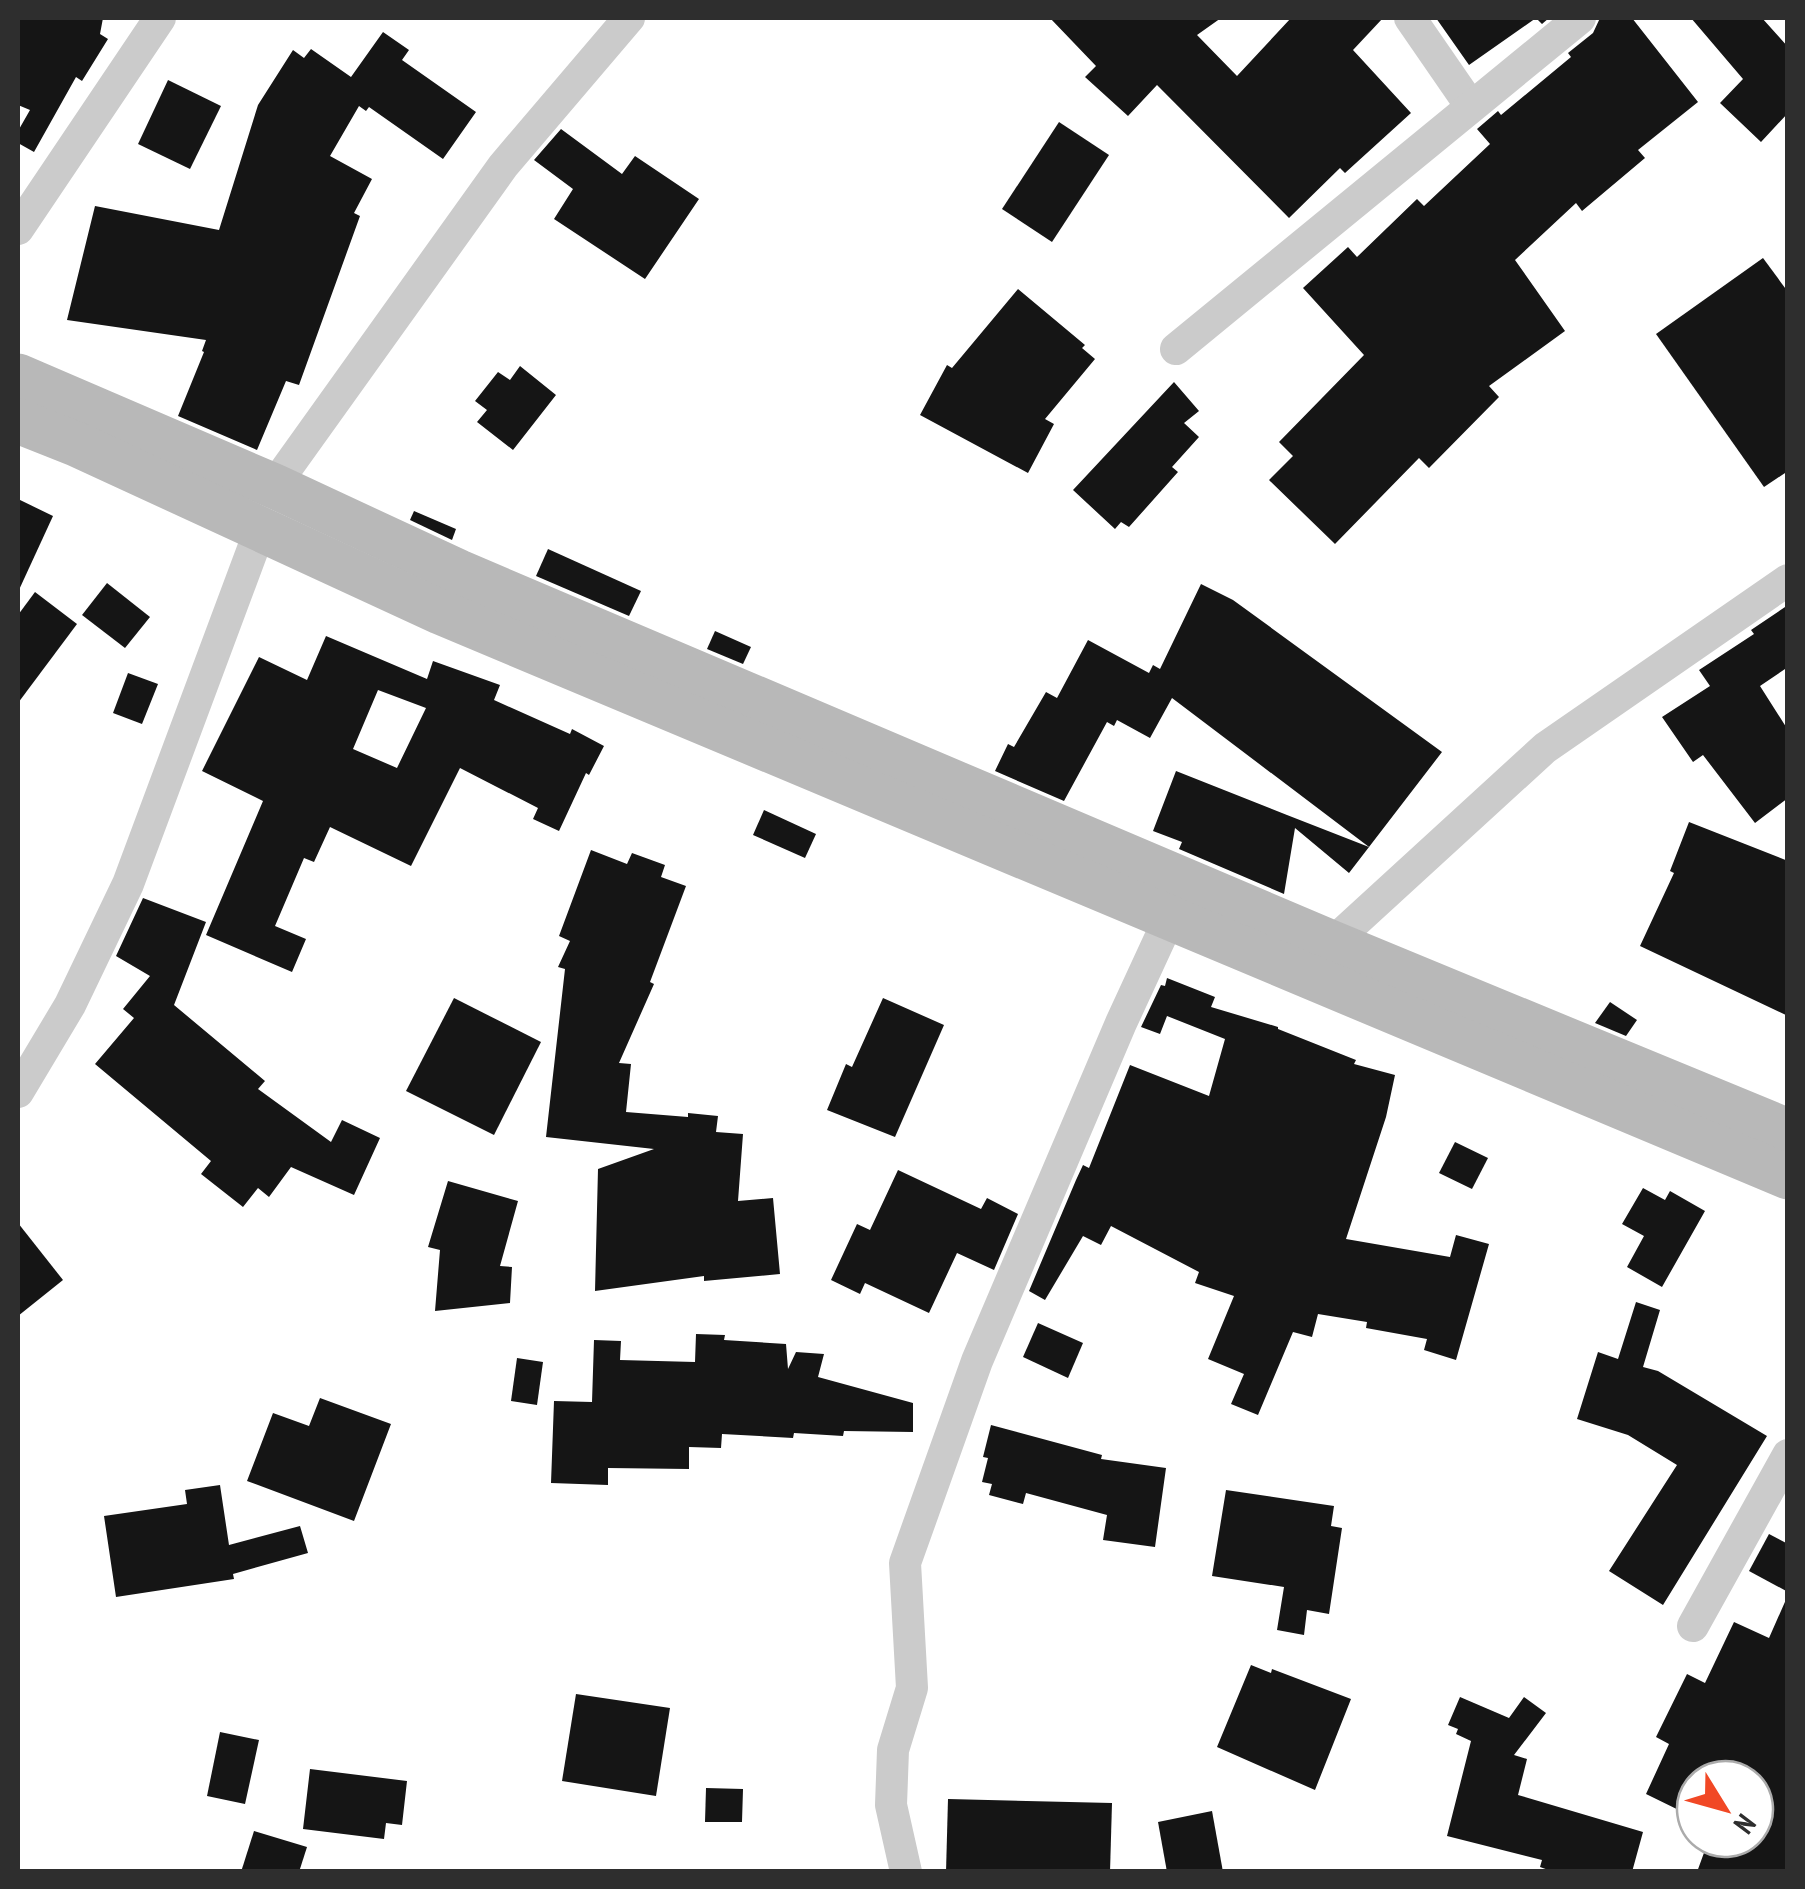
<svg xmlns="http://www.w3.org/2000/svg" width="1805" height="1889" viewBox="0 0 1805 1889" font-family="'PT Sans Narrow',sans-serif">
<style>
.building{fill:#151515;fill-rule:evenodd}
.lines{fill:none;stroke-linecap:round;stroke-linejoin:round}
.street{stroke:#cbcbcb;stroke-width:32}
.secondary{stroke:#b8b8b8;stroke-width:45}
</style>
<rect width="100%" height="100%" fill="#fff"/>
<g class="building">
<polygon points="18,18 103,18 100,34 108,39 82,81 76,77 34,152 18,143 18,131 30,110 18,105"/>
<polygon points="1050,18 1221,18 1197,35 1237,76 1291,18 1383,18 1353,50 1411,113 1345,173 1340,168 1289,218 1157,85 1128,116 1085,77 1096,66"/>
<polygon points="1436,18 1549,18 1542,24 1536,18 1469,65"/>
<polygon points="1600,18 1632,18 1698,102 1638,150 1645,158 1582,211 1576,203 1515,260 1565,331 1489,386 1499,397 1429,468 1419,458 1335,544 1269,480 1293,456 1279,442 1364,355 1303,288 1348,247 1357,257 1417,199 1424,206 1490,144 1477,129 1498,111 1501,115 1571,57 1568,53 1593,33"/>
<polygon points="1691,18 1762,18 1788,47 1788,113 1761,142 1720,103 1743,79"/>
<polygon points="383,32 409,50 402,60 476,112 443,159 369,107 366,111 359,106 330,156 372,179 354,213 360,216 299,385 286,381 257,450 178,416 204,352 202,351 206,340 67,320 95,206 219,230 258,105 293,50 304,58 311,49 351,77"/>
<polygon points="168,80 221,106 190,169 138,144"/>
<polygon points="1059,122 1109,155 1052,242 1002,209"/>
<polygon points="561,129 622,174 635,156 699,199 645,279 554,219 573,189 534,160"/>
<polygon points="1763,258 1788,292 1788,471 1764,487 1656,334"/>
<polygon points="1018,289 1085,345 1082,348 1095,359 1045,419 1054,424 1028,473 920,415 947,365 952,368"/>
<polygon points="520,366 556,395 513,450 477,422 487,410 475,401 498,372 510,380"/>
<polygon points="1174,382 1199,411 1184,423 1199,437 1172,467 1178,472 1129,527 1121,522 1115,529 1073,490"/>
<polygon points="18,499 53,516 18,592"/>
<polygon points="414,511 456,529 452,540 410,520"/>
<polygon points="548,549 641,591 629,616 536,576"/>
<polygon points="107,583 150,617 125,648 82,615"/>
<polygon points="1201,584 1233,600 1442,752 1369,847 1172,698 1150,738 1117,720 1114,726 1107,722 1064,801 995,771 1008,744 1014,747 1046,692 1057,698 1088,640 1149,673 1153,665 1160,669"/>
<polygon points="35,592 77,624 18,703 18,615"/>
<polygon points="1788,605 1788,667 1760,686 1788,730 1788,798 1755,823 1703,755 1693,762 1662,717 1710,686 1699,670 1754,634 1751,630"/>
<polygon points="715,631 751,647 743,664 707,649"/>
<path d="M326 636 427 679 433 661 500 685 494 700 570 734 572 729 604 746 589 775 586 773 559 831 533 819 538 808 460 768 411 866 330 827 314 862 304 858 275 926 306 939 292 972 206 935 263 801 202 771 259 657 307 680ZM378 690 426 708 397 768 353 749Z"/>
<polygon points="128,673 158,684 142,724 113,713"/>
<polygon points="1176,771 1287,815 1369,847 1349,873 1295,828 1284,894 1179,849 1182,842 1153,831"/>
<polygon points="764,810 816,834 805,858 753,835"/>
<polygon points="1689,822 1788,861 1788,1016 1640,946 1674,873 1670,871"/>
<polygon points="591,850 627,864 632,853 665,865 661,877 686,886 650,982 654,984 619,1063 631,1064 626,1112 688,1117 688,1113 718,1116 716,1132 743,1134 738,1201 773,1198 780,1274 704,1281 704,1276 595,1291 598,1169 654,1149 546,1137 565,969 558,967 570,941 559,936"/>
<polygon points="143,898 206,922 174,1005 265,1081 258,1089 331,1142 342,1120 380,1138 354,1195 291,1167 269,1197 258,1188 243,1207 201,1174 211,1161 95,1064 134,1018 123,1009 150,976 116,956"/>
<polygon points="1167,978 1215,997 1211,1007 1278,1027 1278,1029 1356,1060 1354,1064 1395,1075 1386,1117 1346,1239 1450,1257 1456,1235 1489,1244 1456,1360 1424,1350 1427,1339 1366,1328 1367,1322 1318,1314 1312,1337 1293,1332 1258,1415 1231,1404 1244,1374 1208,1359 1234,1296 1195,1283 1199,1272 1111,1226 1101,1245 1083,1236 1045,1300 1029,1291 1076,1180 1083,1165 1089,1168 1130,1065 1209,1096 1225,1039 1167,1016 1160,1034 1141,1027 1161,985 1165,986"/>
<polygon points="454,998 541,1042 494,1135 406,1091"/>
<polygon points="883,998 944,1025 895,1137 827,1110 846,1064 852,1067"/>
<polygon points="1610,1002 1637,1020 1626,1036 1595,1023"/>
<polygon points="1455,1142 1488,1158 1472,1189 1439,1173"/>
<polygon points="898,1170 981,1209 987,1198 1018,1214 994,1270 957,1253 929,1313 865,1283 860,1294 831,1280 857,1224 870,1230"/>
<polygon points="448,1181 518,1201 500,1266 512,1267 510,1303 435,1311 440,1250 428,1247"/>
<polygon points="1643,1188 1665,1200 1670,1191 1705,1211 1662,1287 1627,1267 1644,1236 1622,1224"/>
<polygon points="18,1223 63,1280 18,1316"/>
<polygon points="1636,1302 1660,1310 1643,1367 1658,1371 1767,1436 1663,1605 1609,1571 1677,1465 1628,1435 1577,1419 1598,1352 1618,1359"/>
<polygon points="1038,1323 1083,1343 1068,1378 1023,1357"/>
<polygon points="696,1334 725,1335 724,1340 786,1344 788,1369 796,1352 824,1354 818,1377 913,1403 913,1432 844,1431 843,1436 794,1433 793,1438 722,1434 721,1448 689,1447 689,1469 608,1468 608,1485 551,1483 554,1401 592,1402 594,1340 621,1341 620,1360 695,1362"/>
<polygon points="517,1358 543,1362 537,1405 511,1401"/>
<polygon points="320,1398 391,1424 354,1521 247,1481 273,1413 309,1426"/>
<polygon points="991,1425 1102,1455 1101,1459 1166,1468 1155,1547 1103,1540 1107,1515 1026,1493 1023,1504 989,1495 992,1484 982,1482 988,1458 983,1457"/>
<polygon points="220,1485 229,1545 300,1526 308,1553 233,1574 234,1579 116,1597 104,1516 187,1504 185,1490"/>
<polygon points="1226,1490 1334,1506 1331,1526 1342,1528 1329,1614 1307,1610 1304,1635 1277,1630 1284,1587 1212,1576"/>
<polygon points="1769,1534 1788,1544 1788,1592 1749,1571"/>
<polygon points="1788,1595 1788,1872 1697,1872 1709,1839 1755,1839 1755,1779 1695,1779 1695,1818 1646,1794 1669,1744 1656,1737 1687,1674 1705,1683 1734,1622 1769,1638"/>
<polygon points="1251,1665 1271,1673 1272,1669 1351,1699 1315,1790 1217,1747"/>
<polygon points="576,1694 670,1708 656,1796 562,1781"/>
<polygon points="1460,1697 1509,1718 1524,1697 1546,1713 1514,1755 1527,1759 1518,1795 1643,1832 1632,1872 1554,1872 1540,1867 1542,1860 1447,1836 1471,1741 1456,1734 1458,1729 1448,1725"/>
<polygon points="220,1732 259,1740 245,1804 207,1796"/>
<polygon points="310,1769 407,1781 402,1825 386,1823 384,1839 303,1829"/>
<polygon points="706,1788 743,1789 742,1822 705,1822"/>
<polygon points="948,1799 1112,1803 1110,1872 946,1872"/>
<polygon points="1212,1811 1223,1872 1167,1872 1158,1822"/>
<polygon points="254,1831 307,1847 299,1872 241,1872"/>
</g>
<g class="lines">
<g class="street">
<polyline points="1410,18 1470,105"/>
<polyline points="18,229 160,18"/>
<polyline points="1176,349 1580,18"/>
<polyline points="274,486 503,166 629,18"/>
<polyline points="1332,943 1545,748 1788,580"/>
<polyline points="18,1092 70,1005 128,884 260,530"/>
<polyline points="1693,1626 1788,1455"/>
<polyline points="906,1872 891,1805 893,1750 912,1688 905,1563 977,1361 1121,1023 1169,919"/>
</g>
<g class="secondary">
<polyline points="18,376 274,486 459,572 1332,943 1788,1131"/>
<polyline points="18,421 76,444 440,612 1788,1177"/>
</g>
</g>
<rect width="1805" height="1889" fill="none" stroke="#2e2e2e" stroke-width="40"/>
<g transform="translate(1725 1809) rotate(127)"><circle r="48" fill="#ffffff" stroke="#ababab" stroke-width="2.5"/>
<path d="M0-8L18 38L0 25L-18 38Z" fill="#f14825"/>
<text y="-15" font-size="28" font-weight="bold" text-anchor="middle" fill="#2e2e2e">N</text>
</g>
</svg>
